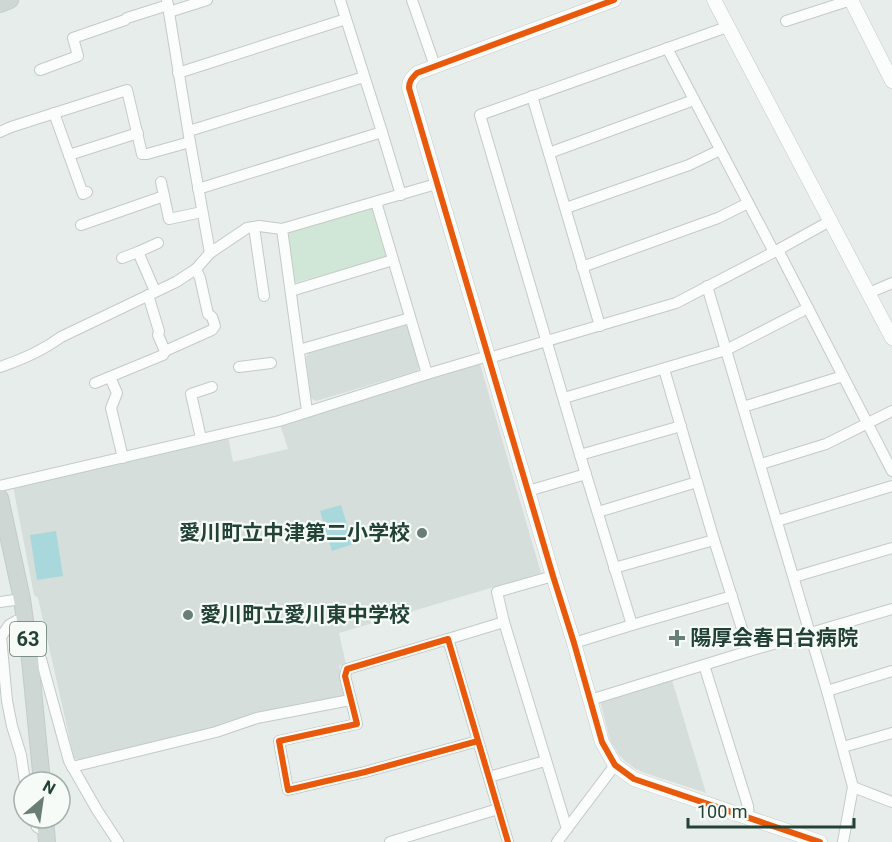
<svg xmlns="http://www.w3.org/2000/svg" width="892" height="842" viewBox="0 0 892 842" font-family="Roboto,'Noto Sans JP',sans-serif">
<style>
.built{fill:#d5deda}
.green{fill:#d0e6d6}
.water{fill:#a8d8db}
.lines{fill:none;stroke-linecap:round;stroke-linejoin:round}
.minor-casing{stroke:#c4cac7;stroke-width:12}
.tertiary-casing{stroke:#c4cac7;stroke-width:15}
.primary-casing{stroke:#c2ccc8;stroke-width:18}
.minor{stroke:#fbfcfc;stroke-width:10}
.tertiary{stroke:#fbfcfc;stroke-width:14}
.primary{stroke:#cfd7d4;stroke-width:16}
.cycleway-casing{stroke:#f6fbf8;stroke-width:10}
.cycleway{stroke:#e8590c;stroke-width:6}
.poi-dot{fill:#687e76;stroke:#f6fbf8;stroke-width:2}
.labels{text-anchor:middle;stroke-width:4.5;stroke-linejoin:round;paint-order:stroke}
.shield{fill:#f6fbf8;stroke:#627a71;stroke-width:1.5}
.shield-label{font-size:20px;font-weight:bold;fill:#234237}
.poi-label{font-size:21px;font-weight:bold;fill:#234237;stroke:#f6fbf8;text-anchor:start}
</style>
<rect width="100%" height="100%" fill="#e7edea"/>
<g class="built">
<polygon points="404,324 408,327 420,366 417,371 316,401 311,398 306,357 309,353"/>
<polygon points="480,364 541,573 339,633 346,665 339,666 346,691 341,698 80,761 74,758 38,598 34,595 13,486 228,436 233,462 288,449 280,424"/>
<polygon points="672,680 706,793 645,773 636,769 626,762 619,755 610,740 600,701"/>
</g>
<polygon class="green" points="374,207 387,257 294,283 286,231"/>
<g class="water">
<polygon points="341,505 353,544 332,551 320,511"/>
<polygon points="56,531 63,576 37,580 30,535"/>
</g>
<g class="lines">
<g class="minor-casing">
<g id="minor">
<polyline points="167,0 190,142 210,253 247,228 259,226 282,229"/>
<polyline points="412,0 435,66"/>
<polyline points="169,12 207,0"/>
<polyline points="786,21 851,0"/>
<polyline points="667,48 774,252"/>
<polyline points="40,70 78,56 73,38 125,20 127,18 168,5"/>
<polyline points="178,73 346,19"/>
<polyline points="532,96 600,326"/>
<polyline points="54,113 69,155 138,133"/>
<polyline points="189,131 364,77"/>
<polyline points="0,132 11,127 127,90 142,154 147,154 190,142"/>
<polyline points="382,132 401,195"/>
<polyline points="549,153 694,100"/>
<polyline points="69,155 83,194 87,192"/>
<polyline points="161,182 169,219 202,212"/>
<polyline points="198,189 382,132 340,0"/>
<polyline points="566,208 689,165 720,150"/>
<polyline points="81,225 164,196"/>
<polyline points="254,227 264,296"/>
<polyline points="778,250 892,471"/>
<polyline points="122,258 138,252"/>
<polyline points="582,267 718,218 748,203"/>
<polyline points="707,286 827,691 853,787 843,842"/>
<polyline points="155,291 138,252 158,243"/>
<polyline points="291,291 393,260"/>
<polyline points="869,293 892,283"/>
<polyline points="148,295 159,331 158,335 165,351"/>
<polyline points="299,350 410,318"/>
<polyline points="489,358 676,303 774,252 830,221"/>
<path d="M0 367C21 360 42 351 61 337L176 282 196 269 210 253"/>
<polyline points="239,367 271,363"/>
<polyline points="664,369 714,540 749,651 892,609"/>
<polyline points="427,374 488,356"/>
<polyline points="110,377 117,393 111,408 123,458"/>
<polyline points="95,383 163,355 165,351 212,330 215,326 212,317 208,314 200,278 196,269"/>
<polyline points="564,398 726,350 808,308"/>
<polyline points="743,407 843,376"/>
<polyline points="307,411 282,229 436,184"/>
<polyline points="201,438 191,394 212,387"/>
<polyline points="580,455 681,426"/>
<polyline points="761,464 826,444 892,411"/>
<polyline points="0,486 279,421 427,374 376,202"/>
<polyline points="528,491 586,474"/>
<polyline points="598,512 697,482"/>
<polyline points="777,521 892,486"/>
<polyline points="614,568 714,540"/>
<polyline points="553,576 497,592 504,622 567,829"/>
<polyline points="794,577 892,548"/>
<polyline points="0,602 22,599"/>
<polyline points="632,625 732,596"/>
<polyline points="448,639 504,622"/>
<polyline points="574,643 632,625 580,455 480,115 727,27"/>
<polyline points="29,649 41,659 69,761 97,810 118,842"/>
<polyline points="704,665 748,806 749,817"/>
<polyline points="827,691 892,671"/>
<polyline points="590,700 749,651"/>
<polyline points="478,741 365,772 288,790 279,741 357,724 345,676 347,669 448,639 508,842"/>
<polyline points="843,747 892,733"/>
<polyline points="72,767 216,732 257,718 350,700"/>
<polyline points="489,777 545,761"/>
<polyline points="25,782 21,755 12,726 7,701 1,637 9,625 16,621 25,619"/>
<polyline points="853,787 892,802"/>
<polyline points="33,818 37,827 46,832"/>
<polyline points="390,842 498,809"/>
<polyline points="557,842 615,765"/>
</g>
</g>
<g class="tertiary-casing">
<g id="tertiary">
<path d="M614 0 417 73C412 78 409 81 409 88L553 576 574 643 602 742 615 765 634 779 820 842"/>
<polyline points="714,0 892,338"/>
<polyline points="851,0 892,81"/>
</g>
</g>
<g class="primary-casing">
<g id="primary">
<polyline points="0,4 10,0"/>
<polyline points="0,498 22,599 29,649 42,782"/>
<polyline points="45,818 47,842"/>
</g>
</g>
<use href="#minor" class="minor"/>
<use href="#tertiary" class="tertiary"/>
<use href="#primary" class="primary"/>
<g class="cycleway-casing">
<g id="cycleway">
<path d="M614 0 417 73C412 78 409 81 409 88L553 576 574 643 602 742 615 765 634 779 820 842"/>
<polyline points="478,741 365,772 288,790 279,741 357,724 345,676 347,669 448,639 508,842"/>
</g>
</g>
<use href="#cycleway" class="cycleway"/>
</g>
<g class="poi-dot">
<circle cx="422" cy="533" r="6"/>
<circle cx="188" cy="615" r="6"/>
<path d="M674 629h6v6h6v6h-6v6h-6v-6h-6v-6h6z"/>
</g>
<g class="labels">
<rect class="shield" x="10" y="622" width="36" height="34" rx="4.5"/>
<g class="shield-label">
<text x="28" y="646">63</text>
</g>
<g class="poi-label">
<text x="410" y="540" text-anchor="end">愛川町立中津第二小学校</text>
<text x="200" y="622">愛川町立愛川東中学校</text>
<text x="690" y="645">陽厚会春日台病院</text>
</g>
</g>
<g transform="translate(42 800) rotate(29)"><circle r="28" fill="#f6fbf8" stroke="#a2b1ab" stroke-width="1.5"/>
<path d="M0-4.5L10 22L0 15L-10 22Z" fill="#687e76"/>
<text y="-9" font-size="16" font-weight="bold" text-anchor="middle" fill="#234237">N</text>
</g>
<path d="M688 818v9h166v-9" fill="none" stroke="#234237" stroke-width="3"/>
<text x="697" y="818" font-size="18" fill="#234237" stroke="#f6fbf8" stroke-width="4.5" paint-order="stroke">100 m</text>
</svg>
